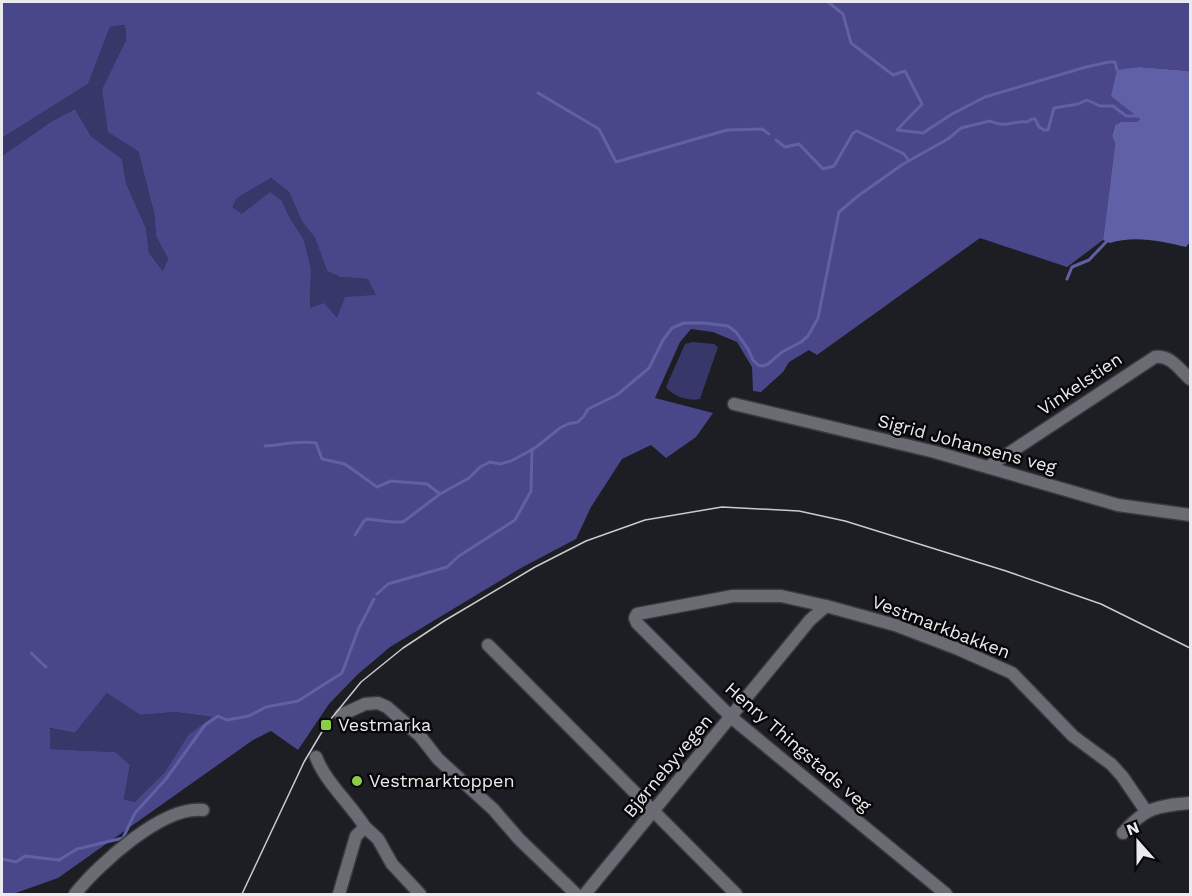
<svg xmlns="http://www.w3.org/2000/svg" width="1192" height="896" viewBox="0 0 1192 896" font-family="'Work Sans',sans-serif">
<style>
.green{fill:#383769}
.forest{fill:#49478a;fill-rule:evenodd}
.water{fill:#6060a6}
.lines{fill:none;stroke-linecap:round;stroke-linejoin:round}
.stream{stroke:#6060a6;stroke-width:3}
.minor-casing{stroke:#393a3f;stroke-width:15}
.minor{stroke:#6b6c73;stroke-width:12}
.tram{stroke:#cacacf;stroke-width:1.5}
.poi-dot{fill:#8ace47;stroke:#08080a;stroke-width:2}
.labels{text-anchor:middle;stroke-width:5;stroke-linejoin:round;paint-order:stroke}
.street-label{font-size:18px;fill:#ebebef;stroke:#08080a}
.poi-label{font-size:18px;fill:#ebebef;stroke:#08080a;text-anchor:start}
</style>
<rect width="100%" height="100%" fill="#1d1d24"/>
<g class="green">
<polygon points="125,25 126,40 102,89 138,151 154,213 156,236 168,259 164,272 149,253 146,228 126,183 122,159 91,136 75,109 52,121 2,156 2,138 88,84 110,27"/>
<polygon points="271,178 289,192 302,220 315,238 327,271 340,277 368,279 377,295 337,318 310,308 311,269 304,240 289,216 282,201 242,215 231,207 237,198"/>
<path d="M693 342 714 344 718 347 700 399C690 402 672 396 666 387L685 344Z"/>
<polygon points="107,693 140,715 175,712 212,717 188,735 165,772 136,802 124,799 130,765 114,752 50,749 49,728 75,733"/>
</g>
<path class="forest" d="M2 2H1190V71L1140 67 1138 116 1140 120 1137 122H1121L1115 125 1112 134 1115 144 1103 240 1067 267 980 238 817 355 809 350 789 362 783 372 761 392 753 391 752 367 737 342 713 332 691 329 680 342 655 398 713 413 696 437 666 458 651 445 622 459 591 507 576 539 521 568 390 647 357 675 329 704 298 750 271 731 253 740 58 878 13 894H2V156L52 121 75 109 91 136 122 159 126 183 146 228 149 253 163 271 168 259 156 236 154 213 138 151 108 132 102 89 126 40 125 25 110 27 88 84 2 138ZM271 178 289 192 302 221 315 238 327 271 340 277 368 279 376 295 345 297 337 318 324 303 310 308 311 269 304 240 289 216 282 201 270 192 242 214 232 207 237 198ZM107 693 140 715 175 712 212 717 188 735 165 772 135 802 124 799 130 765 115 752 50 749V728L75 733Z"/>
<path class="water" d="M1140 67 1190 71V242L1186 247C1163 241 1133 235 1110 243L1103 240 1115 144 1112 135 1115 125 1121 122H1137L1140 119 1111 96 1117 70Z"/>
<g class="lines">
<g class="stream">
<polyline points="828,2 843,14 851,43 893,75 905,71 922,104 897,130 923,133 952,114 985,97 1086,67 1109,62 1115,62 1117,70"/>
<polyline points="538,93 599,129 616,162 727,130 762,129 769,134"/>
<polyline points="776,140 785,147 799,144 823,169 834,166 853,133 857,131 904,154 909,161"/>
<polyline points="1067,279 1072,267 1089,260 1107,241"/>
<path d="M265 446C281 445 300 440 316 443L322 459 345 464 377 487 391 481 427 484 440 494 469 478 480 467 490 462 500 464 511 461 535 448 560 428 568 424 578 422 584 416 588 409 617 395 649 368 663 340 672 328 684 323H704L728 326 736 332 748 349 753 360 758 365 763 366 768 364 782 352 801 342 808 336 818 318 839 212 858 196 903 164 948 139 961 128 990 121C1006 129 1014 120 1027 122L1032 119H1035L1039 127 1044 130H1048L1054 108 1078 104 1087 100 1100 106H1113L1126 116H1138"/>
<polyline points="355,535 364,521 367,519 392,522 403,522 440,494"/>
<polyline points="377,594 388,584 447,567 459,556 515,520 531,491 532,449"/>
<polyline points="31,653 46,667"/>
<polyline points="2,859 16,862 25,856 59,860 77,849 123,838 135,813 166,779 205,725 218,716 227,720 249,716 266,707 298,701 342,673 358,630 374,599"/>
</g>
<g class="minor-casing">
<g id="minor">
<polyline points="734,404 935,452 1118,505 1190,515"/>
<path d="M988 467 1155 357C1171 355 1179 369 1190 379"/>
<polyline points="488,645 736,894"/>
<polyline points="341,715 365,704 378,703 387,707 420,736 438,759 493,809 519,839 576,894"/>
<path d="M316 757C326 783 350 803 365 827L356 836 339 894"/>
<polyline points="365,827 378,839 392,864 420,894"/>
<path d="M1123 833C1145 807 1158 806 1190 803"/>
<path d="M75 894C98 865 163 805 203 810"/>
<polyline points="585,894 810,620 826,606"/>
<polyline points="946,894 732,718 637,623 635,618 637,614 733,596 781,596 826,606 895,625 958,649 1012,673 1073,736 1111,764 1122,776 1146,811"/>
</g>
</g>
<use href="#minor" class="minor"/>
<polyline class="tram" points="242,894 304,762 326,725 361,682 403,648 444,621 535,567 586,541 645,520 722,507 799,511 845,521 1006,571 1101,604 1190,648"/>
</g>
<g class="poi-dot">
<rect x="320" y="719" width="12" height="12" rx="3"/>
<circle cx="357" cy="781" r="6"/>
</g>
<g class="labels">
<g class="street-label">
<text transform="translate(1080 384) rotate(-34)" y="6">Vinkelstien</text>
<text transform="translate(967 444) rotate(15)" y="6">Sigrid Johansens veg</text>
<text transform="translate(941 627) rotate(21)" y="6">Vestmarkbakken</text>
<text transform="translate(798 747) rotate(41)" y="6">Henry Thingstads veg</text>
<text transform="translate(668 766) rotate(-50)" y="6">Bjørnebyvegen</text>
</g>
<g class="poi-label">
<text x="338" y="731">Vestmarka</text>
<text x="369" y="787">Vestmarktoppen</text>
</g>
</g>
<rect width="1192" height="896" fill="none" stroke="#ebebef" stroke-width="6"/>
<g transform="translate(1138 842) rotate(339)" stroke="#08080a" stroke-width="4.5" paint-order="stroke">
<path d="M0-4.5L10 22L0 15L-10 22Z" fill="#ebebef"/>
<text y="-9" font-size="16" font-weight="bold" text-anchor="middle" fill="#ebebef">N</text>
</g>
</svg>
